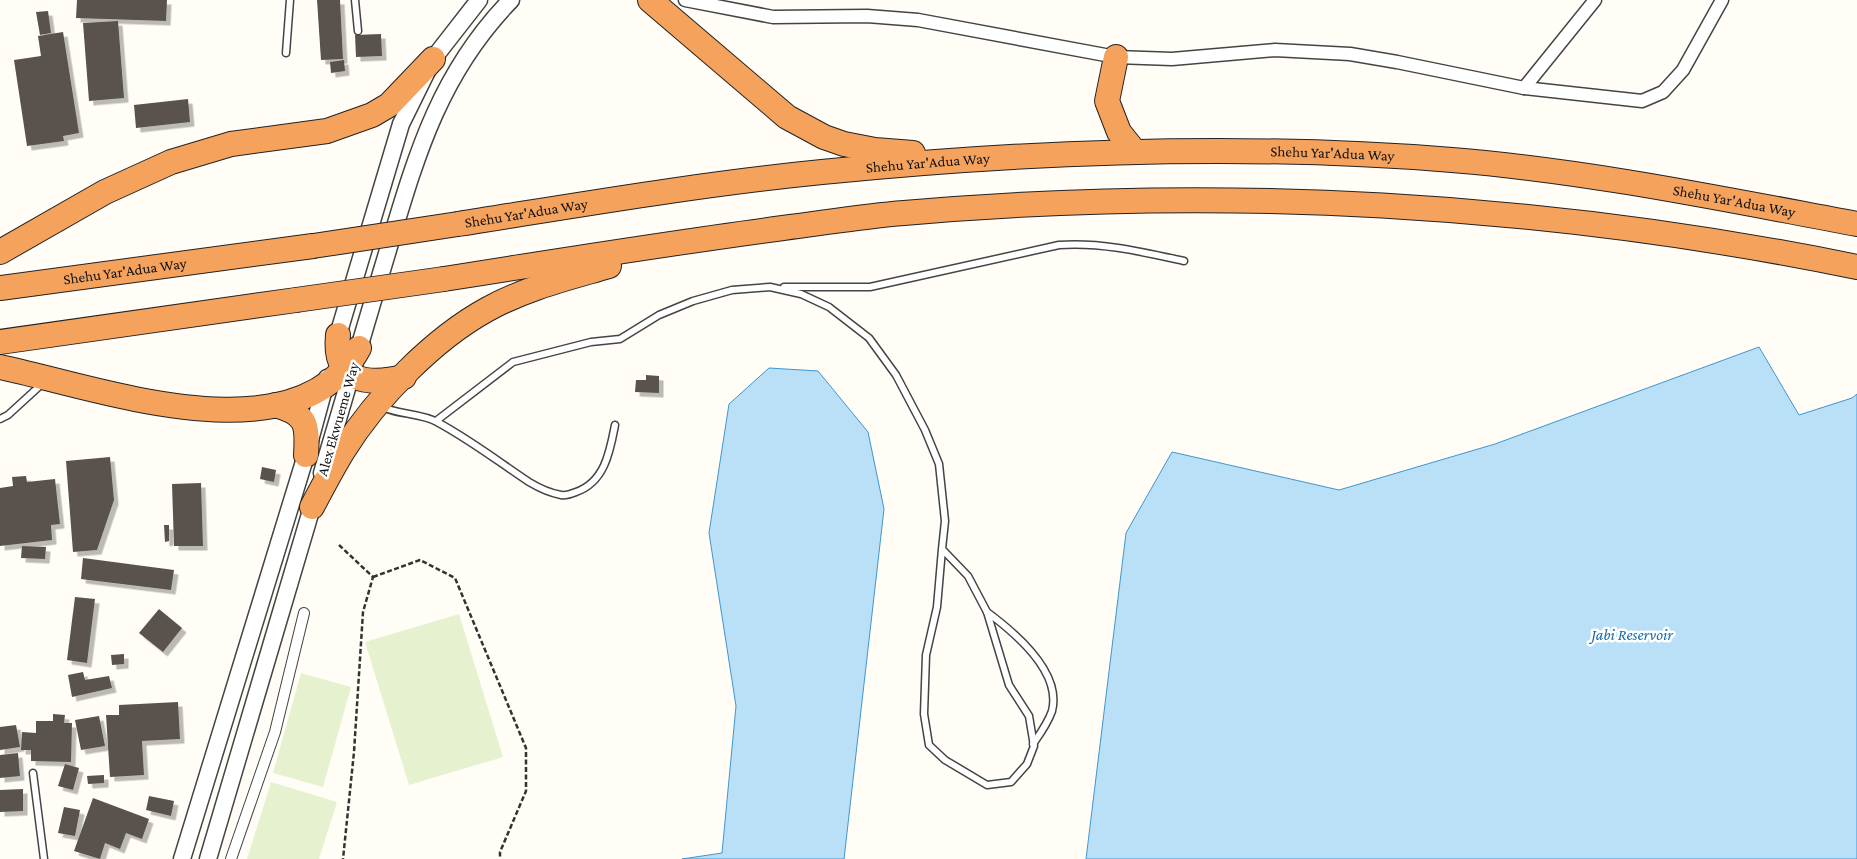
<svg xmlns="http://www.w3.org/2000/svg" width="1857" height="859" viewBox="0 0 1857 859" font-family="'Crimson Pro',serif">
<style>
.pitch{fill:#e6f2cf}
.water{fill:#b9e0f7;stroke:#3f96cf}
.building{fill:#5a524d;filter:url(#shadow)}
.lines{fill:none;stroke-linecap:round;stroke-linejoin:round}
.service-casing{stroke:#444;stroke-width:9}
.pedestrian-casing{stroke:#444;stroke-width:12}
.minor-casing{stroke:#444;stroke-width:15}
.tertiary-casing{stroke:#444;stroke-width:19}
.motorway-casing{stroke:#222;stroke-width:26}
.path{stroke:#333;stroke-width:2.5;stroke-dasharray:5 2.5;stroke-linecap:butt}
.service{stroke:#fff;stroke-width:6}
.pedestrian{stroke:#fff;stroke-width:10}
.minor{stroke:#fff;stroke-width:12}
.tertiary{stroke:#fff;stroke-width:16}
.motorway{stroke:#f5a25d;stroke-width:24}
.motorway-bridge-casing{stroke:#222;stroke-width:26;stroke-linecap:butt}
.motorway-bridge{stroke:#f5a25d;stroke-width:24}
.labels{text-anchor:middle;stroke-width:5;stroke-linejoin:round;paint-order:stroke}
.street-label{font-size:15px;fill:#111;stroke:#fff}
.water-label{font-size:16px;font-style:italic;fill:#1768a6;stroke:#fff}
</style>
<defs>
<filter id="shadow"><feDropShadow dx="4.5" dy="4.5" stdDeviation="0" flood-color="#0004"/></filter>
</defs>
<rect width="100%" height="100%" fill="#fffdf5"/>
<g class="pitch">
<polygon points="459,614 503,757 409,785 365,642"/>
<polygon points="301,673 351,687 323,787 273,773"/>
<polygon points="271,782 337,802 319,859 247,859"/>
</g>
<g class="water">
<polygon points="1759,347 1799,415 1852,398 1857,394 1857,859 1086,859 1126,533 1172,452 1339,490 1495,444"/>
<polygon points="769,368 818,371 868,432 884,509 844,859 682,859 722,853 736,706 709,533 729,404"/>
</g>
<g class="building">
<polygon points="77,0 167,0 166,21 76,18"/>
<polygon points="317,0 340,0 343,59 321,60"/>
<polygon points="48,11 51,33 40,35 36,12"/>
<polygon points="118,21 124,98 89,101 83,23"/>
<polygon points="63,32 79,133 63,136 64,141 27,146 14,60 41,56 38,36"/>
<polygon points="381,34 382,56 356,57 355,35"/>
<polygon points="344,60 345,71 331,73 330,62"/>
<polygon points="188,99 190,122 136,128 134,105"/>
<polygon points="646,375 659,376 659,393 635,392 636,380 646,380"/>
<polygon points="110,457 114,500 97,550 73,552 66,461"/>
<polygon points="262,467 276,470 274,482 260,479"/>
<polygon points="26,476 27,482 55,479 60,524 51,525 52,540 0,546 0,488 13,486 12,477"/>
<polygon points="201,483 203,546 174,546 172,484"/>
<polygon points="164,525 169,525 169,541 165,542"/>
<polygon points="22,546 46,547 45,559 21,558"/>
<polygon points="83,558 174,570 171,590 81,579"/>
<polygon points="75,597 95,599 87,663 67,660"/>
<polygon points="159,609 182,628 163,652 139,633"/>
<polygon points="124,654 124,664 112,665 111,655"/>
<polygon points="83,672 85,680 109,676 112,688 72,697 68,675"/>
<polygon points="178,702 180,739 142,741 144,775 110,777 106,715 119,715 119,705"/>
<polygon points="53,714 65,715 64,723 72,723 71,762 31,761 31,750 21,750 22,732 36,733 36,721 53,721"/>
<polygon points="99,716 105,746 81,750 75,720"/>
<polygon points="16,725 20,747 0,750 0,727"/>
<polygon points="18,753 20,776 0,778 0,755"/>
<polygon points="65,764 79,768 73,790 58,786"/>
<polygon points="104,775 104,783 88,784 87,776"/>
<polygon points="23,789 23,811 0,812 0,790"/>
<polygon points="149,796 174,801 171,816 146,810"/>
<polygon points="93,798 149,819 142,839 126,833 120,849 105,843 100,859 74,851"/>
<polygon points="64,807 80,810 75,836 58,833"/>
</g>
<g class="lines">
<g class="service-casing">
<g id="service">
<polyline points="355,0 358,31"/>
<polyline points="286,53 290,0"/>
<path d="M784 287H870L1059 245C1102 242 1143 252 1184 261"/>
<path d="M382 406C392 414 422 413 437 422 469 439 499 462 529 482 539 488 550 493 561 495 566 496 571 494 576 492 605 482 610 451 615 425"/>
<polyline points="0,419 8,415 43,383"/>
<polyline points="436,421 513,362 591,342 620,339 659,315 693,301 732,290 770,287 801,294 829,307 869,338 896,375 925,430 939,464 945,521 942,549 937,607 926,655 924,714 929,745 945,760 987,785 1011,782 1027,764 1034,746 1029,716 1009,685 987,612 968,576 942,549"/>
<path d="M987 612C1014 632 1062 672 1052 711 1048 723 1040 734 1033 744"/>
<polyline points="33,773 44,859"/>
</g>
</g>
<g class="pedestrian-casing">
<polyline id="pedestrian" points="231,859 275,732 304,613"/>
</g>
<g class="minor-casing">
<g id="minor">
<polyline points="685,0 773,17 867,16 918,20 1116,57 1172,59 1275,50 1350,54 1397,62 1524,88 1642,101 1663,92 1683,70 1722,0"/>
<polyline points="1524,88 1595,0"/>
</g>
</g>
<g class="tertiary-casing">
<g id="tertiary">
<polyline points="335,345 401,124 433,59 479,0"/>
<path d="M322 473C342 405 362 338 382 270 413 168 434 79 511 0"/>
<polyline points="182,859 306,455 327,378"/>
<polyline points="208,859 315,497"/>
</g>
</g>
<g class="motorway-casing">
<g id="motorway">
<polyline points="650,0 787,117 824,137 844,144 875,150 913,153"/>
<polyline points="1116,57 1107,101 1119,132 1135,152"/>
<path id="s1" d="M458 224C579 205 700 184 822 172 1031 151 1242 143 1452 160 1588 171 1723 199 1857 224"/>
<polyline points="0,252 105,192 171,162 231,144 327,131 372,115 389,105 433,59"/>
<path d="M444 279C557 261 670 243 783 228 823 223 864 216 904 213 1221 185 1545 203 1857 267"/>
<path id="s2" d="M0 288 313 246"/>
<path d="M338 335C333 381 366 386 404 377"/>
<polyline points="0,342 296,300"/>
<path d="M0 367C96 387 297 462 359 348"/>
<path d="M275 405C307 414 308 424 306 455"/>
<path d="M312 507C322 488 332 469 343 451 376 398 433 339 488 309 526 288 568 278 609 266"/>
</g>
</g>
<g class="path">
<polyline points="339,545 373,577 363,612 354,752 343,859"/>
<polyline points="373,577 420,560 455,578 526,748 526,791 500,852 500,859"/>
</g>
<use href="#service" class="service"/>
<use href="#pedestrian" class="pedestrian"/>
<use href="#minor" class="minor"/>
<use href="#tertiary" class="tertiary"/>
<use href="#motorway" class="motorway"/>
<g class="motorway-bridge-casing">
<g id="motorway-bridge">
<polyline points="313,246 458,224"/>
<polyline points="296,300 444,279"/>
</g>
</g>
<use href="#motorway-bridge" class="motorway-bridge"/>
</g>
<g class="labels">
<g class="street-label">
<text dy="5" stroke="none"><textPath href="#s1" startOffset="879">Shehu Yar'Adua Way</textPath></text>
<text dy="5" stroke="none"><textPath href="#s1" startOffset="474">Shehu Yar'Adua Way</textPath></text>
<text dy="5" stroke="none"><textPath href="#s1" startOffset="1284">Shehu Yar'Adua Way</textPath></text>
<text dy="5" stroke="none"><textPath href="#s1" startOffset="69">Shehu Yar'Adua Way</textPath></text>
<text dy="5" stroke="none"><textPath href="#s2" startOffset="126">Shehu Yar'Adua Way</textPath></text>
<text transform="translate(338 419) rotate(-74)" y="5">Alex Ekwueme Way</text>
</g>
<g class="water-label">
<text x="1632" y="640">Jabi Reservoir</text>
</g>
</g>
</svg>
